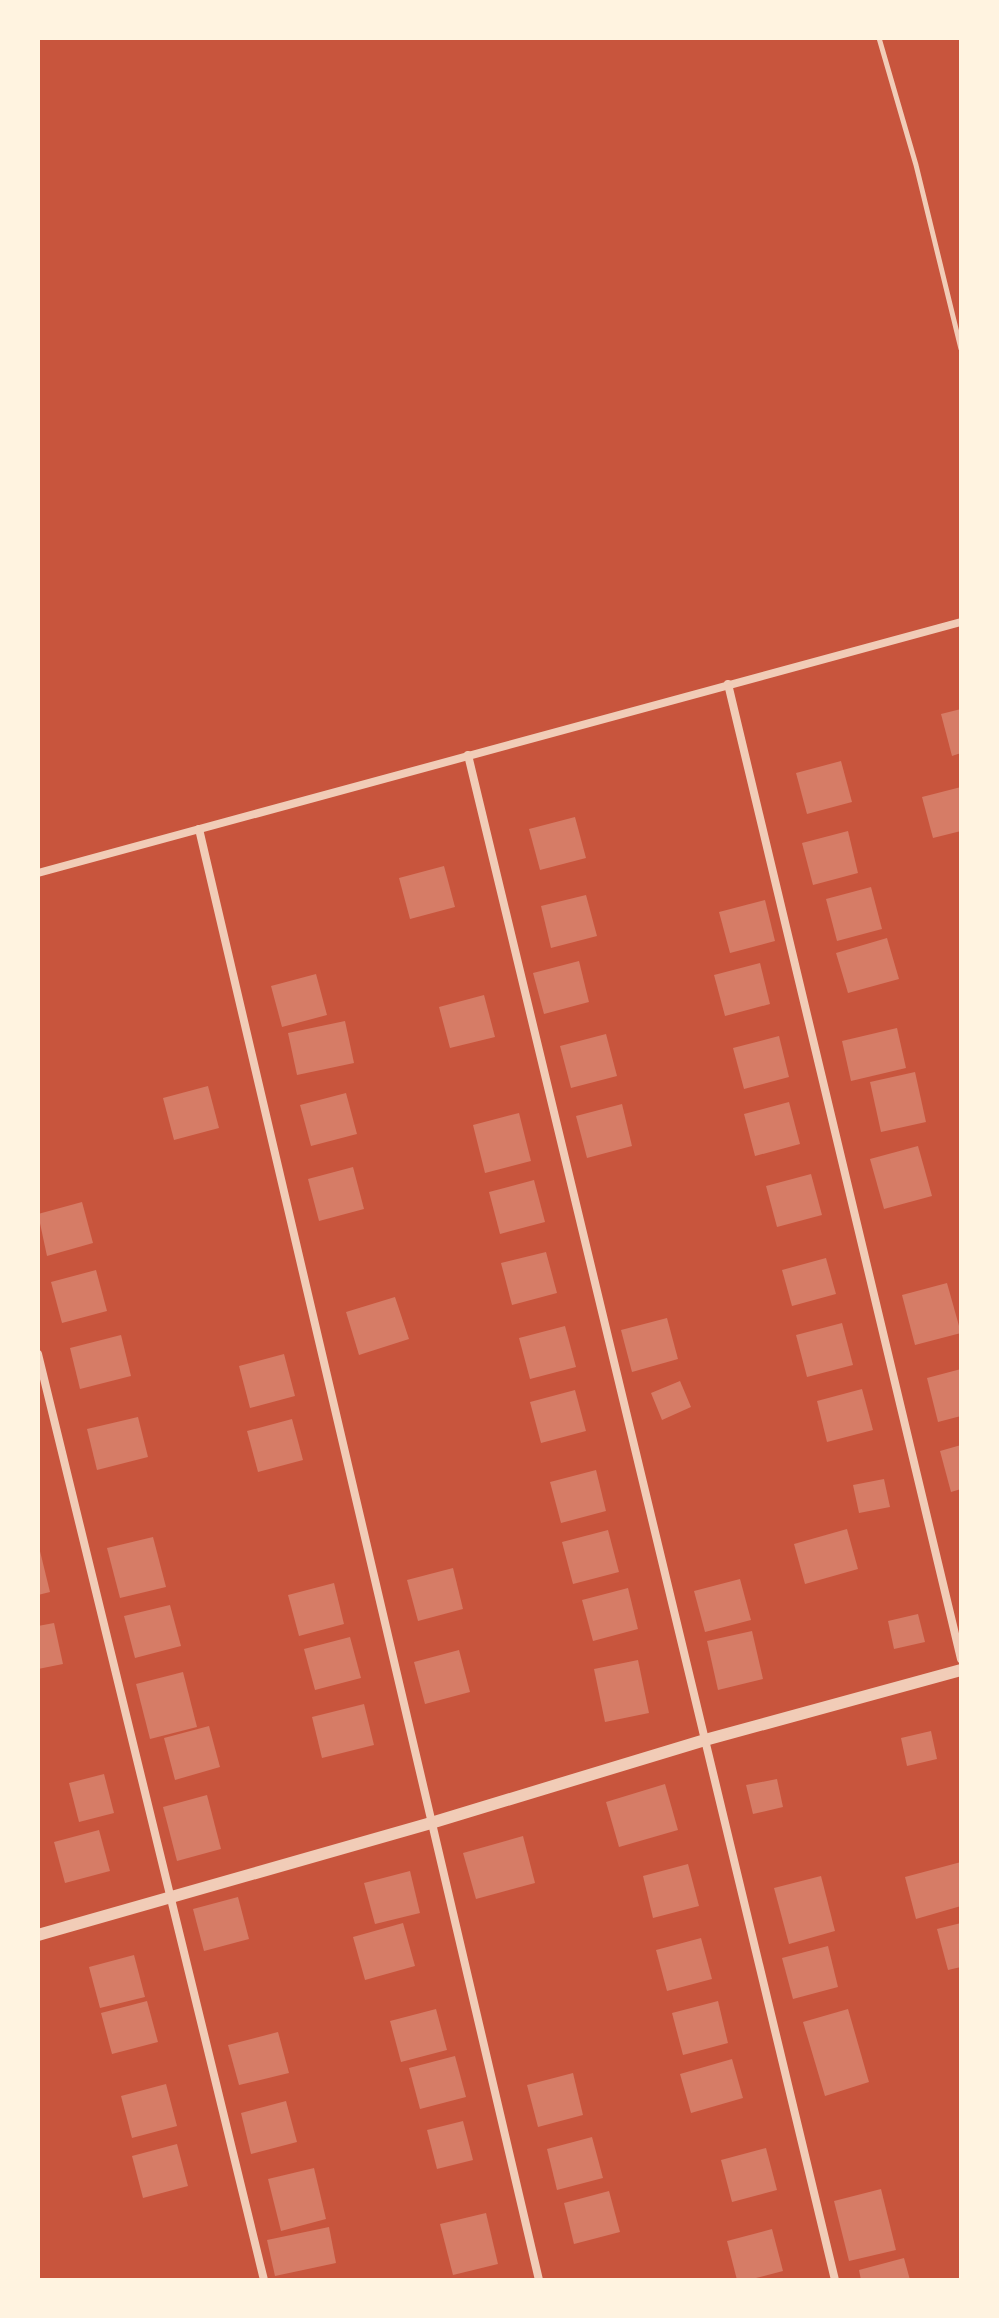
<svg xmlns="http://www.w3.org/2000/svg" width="999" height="2318" viewBox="0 0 999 2318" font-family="Rubik,sans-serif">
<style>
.building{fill:#d67c66}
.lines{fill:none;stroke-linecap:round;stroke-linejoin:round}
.service{stroke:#f1ccb7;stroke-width:5}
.minor{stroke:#f1ccb7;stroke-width:8}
.tertiary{stroke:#f1ccb7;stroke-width:12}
</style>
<rect width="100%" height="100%" fill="#c8553d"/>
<g class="building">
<polygon points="961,709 961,753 952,756 941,714"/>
<polygon points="841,761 852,802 807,814 796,773"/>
<polygon points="961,787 961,831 933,838 922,797"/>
<polygon points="575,817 586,858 540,870 529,829"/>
<polygon points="848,831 858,873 813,885 802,843"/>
<polygon points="444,866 455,907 410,919 399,878"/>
<polygon points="871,887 882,929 837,941 826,899"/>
<polygon points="586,895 597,936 551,948 541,906"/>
<polygon points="765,900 775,941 730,953 719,912"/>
<polygon points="887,938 899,979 848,993 836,953"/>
<polygon points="579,961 589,1002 544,1014 533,973"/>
<polygon points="760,963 770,1004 725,1016 714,975"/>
<polygon points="316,974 327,1015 282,1027 271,986"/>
<polygon points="484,995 495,1037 450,1048 439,1007"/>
<polygon points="345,1021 354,1063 297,1075 288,1033"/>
<polygon points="897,1028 906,1068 851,1081 842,1041"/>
<polygon points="606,1034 617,1076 571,1088 560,1046"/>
<polygon points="779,1036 789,1077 744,1089 733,1048"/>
<polygon points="915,1072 926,1122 881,1132 870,1082"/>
<polygon points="208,1086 219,1128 174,1140 163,1098"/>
<polygon points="346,1093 357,1134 311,1146 300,1105"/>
<polygon points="789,1102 800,1144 755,1156 744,1114"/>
<polygon points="622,1104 632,1146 587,1158 576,1116"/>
<polygon points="519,1113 531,1161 485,1173 473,1125"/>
<polygon points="918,1146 932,1196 884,1209 870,1159"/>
<polygon points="353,1167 364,1209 319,1221 308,1179"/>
<polygon points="811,1174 822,1215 777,1227 766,1186"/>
<polygon points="534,1180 545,1222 500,1234 489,1192"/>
<polygon points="82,1202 93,1243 47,1256 38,1214"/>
<polygon points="546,1252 557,1293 512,1305 501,1263"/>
<polygon points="826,1258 836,1294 792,1306 782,1270"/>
<polygon points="96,1270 107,1311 62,1323 51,1282"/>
<polygon points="947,1283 961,1333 915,1345 902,1295"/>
<polygon points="395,1297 409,1339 359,1355 346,1312"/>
<polygon points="667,1318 678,1359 632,1372 621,1330"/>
<polygon points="842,1323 853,1365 807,1377 796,1335"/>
<polygon points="565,1326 576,1367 530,1379 519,1338"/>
<polygon points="121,1335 131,1376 80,1389 70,1348"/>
<polygon points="284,1354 295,1396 250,1408 239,1366"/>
<polygon points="961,1369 961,1416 938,1422 927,1378"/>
<polygon points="680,1381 691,1407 662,1420 651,1393"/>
<polygon points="862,1389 873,1430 827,1442 817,1401"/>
<polygon points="575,1390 586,1431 541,1443 530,1402"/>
<polygon points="138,1417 148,1457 97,1470 87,1429"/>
<polygon points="292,1419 303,1460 258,1472 247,1431"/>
<polygon points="961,1445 961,1489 951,1492 940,1451"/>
<polygon points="596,1470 606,1511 561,1523 550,1482"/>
<polygon points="884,1479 890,1507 859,1513 853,1485"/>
<polygon points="847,1529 858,1569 805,1584 794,1544"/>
<polygon points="608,1530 619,1572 573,1584 562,1542"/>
<polygon points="153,1537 166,1587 120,1598 107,1548"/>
<polygon points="38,1543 50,1592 38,1595"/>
<polygon points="453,1568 463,1609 418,1621 407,1580"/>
<polygon points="740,1579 751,1620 705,1632 694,1591"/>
<polygon points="334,1583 344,1624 299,1636 288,1595"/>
<polygon points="628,1588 638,1629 593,1641 582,1600"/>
<polygon points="170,1605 181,1646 135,1658 124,1616"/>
<polygon points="918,1614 925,1642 894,1649 888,1621"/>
<polygon points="54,1623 63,1664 38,1669 38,1626"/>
<polygon points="752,1631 763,1679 718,1690 707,1641"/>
<polygon points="350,1637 361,1678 315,1690 304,1649"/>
<polygon points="459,1650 470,1692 425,1704 414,1662"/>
<polygon points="638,1660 649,1713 605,1722 594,1669"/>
<polygon points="183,1672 197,1727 150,1739 136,1684"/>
<polygon points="364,1704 374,1745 322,1758 312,1717"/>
<polygon points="209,1726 220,1767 175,1780 164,1738"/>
<polygon points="931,1731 937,1759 907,1766 901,1738"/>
<polygon points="104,1774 114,1813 79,1822 69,1783"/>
<polygon points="777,1779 783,1807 753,1814 746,1785"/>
<polygon points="665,1784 678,1830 619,1847 606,1802"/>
<polygon points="207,1795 221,1849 177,1861 163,1807"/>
<polygon points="99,1830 110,1871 65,1883 54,1842"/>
<polygon points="523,1836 535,1883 476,1899 463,1853"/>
<polygon points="961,1862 961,1906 916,1919 905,1877"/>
<polygon points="688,1864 699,1906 653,1918 643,1876"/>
<polygon points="410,1871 420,1913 375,1924 364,1883"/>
<polygon points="821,1876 835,1931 789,1944 774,1888"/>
<polygon points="238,1897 249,1939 204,1951 193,1909"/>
<polygon points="403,1923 415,1966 365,1980 353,1937"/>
<polygon points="961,1923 961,1967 948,1970 937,1929"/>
<polygon points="701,1938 712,1979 667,1991 656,1950"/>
<polygon points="828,1946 838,1987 793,1999 782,1958"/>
<polygon points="134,1955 145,1997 100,2008 89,1967"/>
<polygon points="147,2001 158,2042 112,2054 101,2013"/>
<polygon points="718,2001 728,2043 683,2055 672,2013"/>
<polygon points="436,2009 447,2050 401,2062 390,2021"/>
<polygon points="848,2009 869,2082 825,2096 803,2022"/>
<polygon points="278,2032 289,2073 239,2085 228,2045"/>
<polygon points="455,2056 466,2097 420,2109 409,2068"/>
<polygon points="732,2059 743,2098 691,2113 680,2074"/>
<polygon points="573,2073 583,2115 538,2127 527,2085"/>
<polygon points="166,2084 177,2126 132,2138 121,2096"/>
<polygon points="286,2101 297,2142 251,2154 241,2113"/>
<polygon points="463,2121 473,2160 437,2169 427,2130"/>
<polygon points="592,2137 603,2178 557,2190 547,2149"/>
<polygon points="177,2144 188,2186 143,2198 132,2156"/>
<polygon points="766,2148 777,2190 732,2202 721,2160"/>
<polygon points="314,2168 326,2219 281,2231 268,2179"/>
<polygon points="881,2189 896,2250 849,2261 834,2201"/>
<polygon points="609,2191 620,2232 574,2244 564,2203"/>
<polygon points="486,2213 498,2264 453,2275 440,2224"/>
<polygon points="329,2227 336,2263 275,2276 267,2240"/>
<polygon points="772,2229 783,2271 748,2280 737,2280 727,2241"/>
<polygon points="904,2258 910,2280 861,2280 859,2270"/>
</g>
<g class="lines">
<polyline class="service" points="879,38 916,165 961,349"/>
<g class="minor">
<polyline points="728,684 961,1659"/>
<polyline points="468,755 835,2280"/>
<polyline points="199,829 539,2280"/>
<polyline points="38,873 961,622"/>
<polyline points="38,1354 264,2280"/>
</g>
<polyline class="tertiary" points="38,1935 431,1823 705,1740 961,1670"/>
</g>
<rect width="999" height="2318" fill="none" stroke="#fff3e0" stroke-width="80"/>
</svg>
